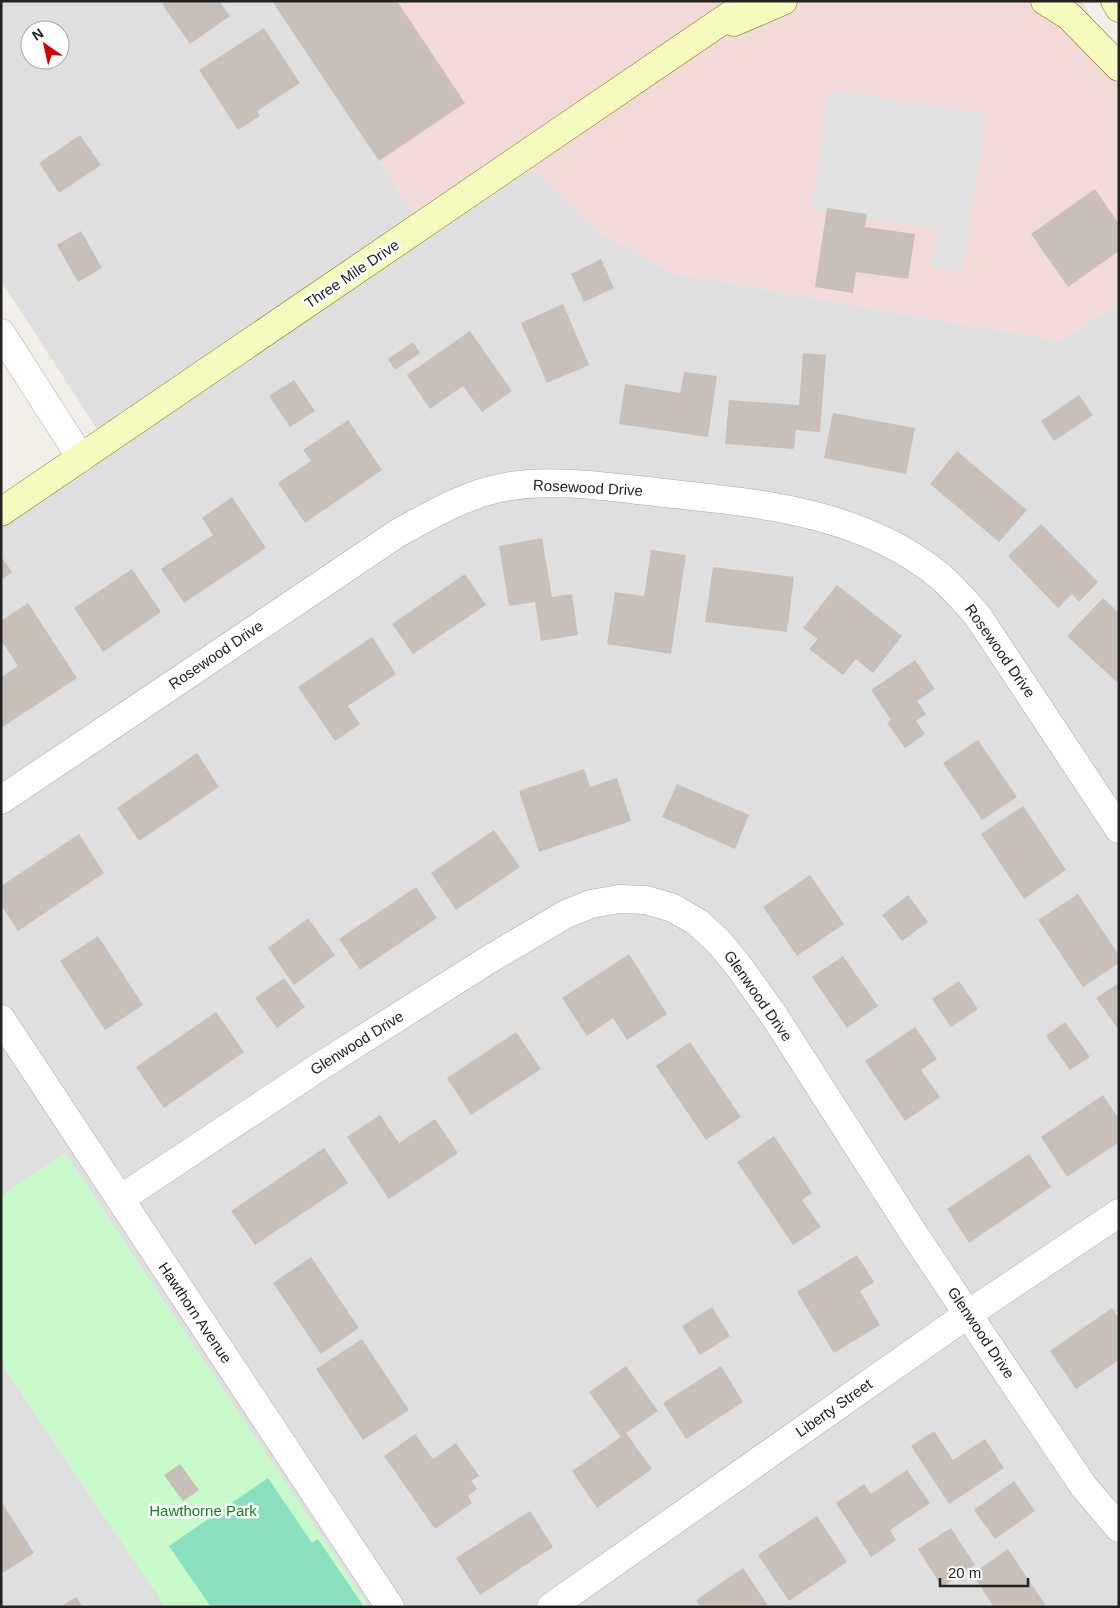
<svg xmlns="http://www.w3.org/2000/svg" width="1120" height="1608" viewBox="0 0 1120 1608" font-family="Arial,sans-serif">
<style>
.residential{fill:#e0dfdf;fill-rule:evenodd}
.commercial{fill:#f2dad9}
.park{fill:#c8facc}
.pitch{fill:#88e0be}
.parking{fill:#e2e2e2}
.building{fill:#c7bfb8}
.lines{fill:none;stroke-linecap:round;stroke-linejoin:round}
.minor-casing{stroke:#a9a9a9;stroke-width:29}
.secondary-casing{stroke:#707d05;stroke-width:29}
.minor{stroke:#fff;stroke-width:28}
.secondary{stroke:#f7fabf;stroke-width:28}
.labels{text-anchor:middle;stroke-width:5;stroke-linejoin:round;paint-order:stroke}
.street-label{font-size:15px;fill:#222;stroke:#fff}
.park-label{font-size:15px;fill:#0c8416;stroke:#fff}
</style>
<rect width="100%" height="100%" fill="#f2efe9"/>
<path class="residential" d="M1 1H276L430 238 532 169 605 236 673 273 1060 341 1119 303V1607H1V521L108 446 1 281ZM30 30H60V60H30Z"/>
<polygon class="commercial" points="276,1 1081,1 1119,61 1119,303 1060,341 673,273 605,236 532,169 430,238"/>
<polygon class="park" points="65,1153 369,1607 165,1607 1,1363 1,1196"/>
<polygon class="pitch" points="268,1478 312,1543 318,1539 364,1607 211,1607 169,1546"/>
<polygon class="parking" points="829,90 986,114 962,271 931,266 936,229 811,210"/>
<g class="building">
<polygon points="166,1 219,1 230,16 190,44 162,4"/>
<polygon points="272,1 397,1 465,103 379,161"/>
<polygon points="264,28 300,83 257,111 260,116 238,130 199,70"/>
<polygon points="80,135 101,165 59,193 39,163"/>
<polygon points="1095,189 1119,224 1119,251 1068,287 1031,234"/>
<polygon points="827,208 867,214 865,227 915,234 908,279 856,272 853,293 815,287"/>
<polygon points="81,231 102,268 78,282 57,245"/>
<polygon points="601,259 614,288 584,302 571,274"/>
<polygon points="563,304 589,365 547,383 521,323"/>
<polygon points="470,331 512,391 482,412 463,386 430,409 407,375"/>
<polygon points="413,342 420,353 395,370 388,359"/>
<polygon points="803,353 826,355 820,432 796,430 794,449 725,444 729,400 799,405"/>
<polygon points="684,372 717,376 708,437 619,424 625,384 680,393"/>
<polygon points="294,380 315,411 290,427 269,396"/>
<polygon points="1079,395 1093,415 1054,441 1041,421"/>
<polygon points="833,413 915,428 906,474 824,458"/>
<polygon points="348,420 382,470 305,523 278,483 311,461 303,450"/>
<polygon points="957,451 1027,510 999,542 930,484"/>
<polygon points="232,497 266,548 184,603 161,569 213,535 202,518"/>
<polygon points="1041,524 1098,582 1079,602 1072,594 1058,608 1008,556"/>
<polygon points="542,538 552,597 572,594 578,635 541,641 535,602 509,606 499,546"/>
<polygon points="651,550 686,555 671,654 607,644 615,592 644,596"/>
<polygon points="1,556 12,572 1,580"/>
<polygon points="713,567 794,577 787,632 705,622"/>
<polygon points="132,569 161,612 103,652 74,608"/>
<polygon points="465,574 486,605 413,654 392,624"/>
<polygon points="837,585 902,636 873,673 856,659 843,675 809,649 818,639 803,628"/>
<polygon points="1103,598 1119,613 1119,684 1067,636"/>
<polygon points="28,603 77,678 1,728 1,677 18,666 1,640 1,621"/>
<polygon points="372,637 396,674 348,706 360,724 335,741 298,687"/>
<polygon points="915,660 935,689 917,701 926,714 916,721 925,734 905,748 887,723 891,720 871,690"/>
<polygon points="978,740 1017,797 982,820 943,763"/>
<polygon points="197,753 219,787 139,841 117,808"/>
<polygon points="584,769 590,787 617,778 631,821 539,852 519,791"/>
<polygon points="677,784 749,815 735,849 662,817"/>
<polygon points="1023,806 1066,870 1024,899 981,834"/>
<polygon points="494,830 520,867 456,910 431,873"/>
<polygon points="79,834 104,873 18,931 1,905 1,886"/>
<polygon points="810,875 844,924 797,956 763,907"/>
<polygon points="416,887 437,918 360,970 339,939"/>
<polygon points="1078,894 1119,955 1119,963 1083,987 1038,920"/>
<polygon points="908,895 928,922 902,941 882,915"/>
<polygon points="308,918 335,955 294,985 268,948"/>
<polygon points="98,936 143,1005 105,1030 60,961"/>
<polygon points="629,954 667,1014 627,1040 613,1018 587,1036 562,998"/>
<polygon points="843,956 878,1006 847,1028 812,977"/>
<polygon points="284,978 305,1007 277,1028 255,998"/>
<polygon points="959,981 978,1009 951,1027 932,999"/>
<polygon points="1119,983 1119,1030 1096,998"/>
<polygon points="216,1012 244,1052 164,1108 136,1067"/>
<polygon points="1065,1022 1090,1057 1070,1070 1046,1036"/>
<polygon points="915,1027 937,1059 921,1070 940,1097 905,1121 865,1061"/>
<polygon points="516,1032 541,1069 471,1115 447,1078"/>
<polygon points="690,1042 741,1117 706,1140 656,1066"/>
<polygon points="1103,1095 1119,1119 1119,1142 1067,1177 1041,1137"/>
<polygon points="380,1115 399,1143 435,1119 458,1153 389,1199 347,1137"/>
<polygon points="774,1136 812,1193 802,1200 821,1227 793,1245 737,1162"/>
<polygon points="324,1148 348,1183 255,1245 231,1211"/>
<polygon points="1029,1154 1051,1187 969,1243 947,1209"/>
<polygon points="857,1255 874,1282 860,1291 880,1325 834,1353 797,1292"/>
<polygon points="311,1257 359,1328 321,1354 273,1283"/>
<polygon points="712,1307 730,1336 700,1355 682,1326"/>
<polygon points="1112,1308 1119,1318 1119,1360 1076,1389 1050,1351"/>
<polygon points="362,1339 409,1410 363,1440 316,1369"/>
<polygon points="626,1366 658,1411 626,1433 652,1469 597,1508 572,1471 621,1437 589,1392"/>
<polygon points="721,1366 743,1402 686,1439 663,1403"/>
<polygon points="934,1431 953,1460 985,1439 1004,1468 949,1504 911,1446"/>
<polygon points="415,1434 433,1459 456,1443 479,1476 471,1481 477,1489 468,1496 472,1503 435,1529 384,1456"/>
<polygon points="180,1464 199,1490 183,1501 164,1475"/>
<polygon points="907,1470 930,1503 890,1530 896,1540 871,1557 836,1503 864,1484 871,1494"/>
<polygon points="1014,1481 1035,1511 995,1539 974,1510"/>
<polygon points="1,1501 34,1553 1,1574"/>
<polygon points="530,1511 553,1547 480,1595 456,1558"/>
<polygon points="817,1516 847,1562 789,1601 758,1555"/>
<polygon points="951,1528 975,1565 942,1587 918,1549"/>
<polygon points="1008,1549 1047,1607 994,1607 972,1574"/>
<polygon points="743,1568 769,1607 700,1607 696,1600"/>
<polygon points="76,1597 83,1607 60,1607"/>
</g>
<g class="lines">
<g class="minor-casing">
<g id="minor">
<polyline points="1,333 81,458"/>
<path d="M1 800 398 533C433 514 466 494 505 487 550 478 609 487 656 492 754 503 861 510 941 577 954 589 966 602 977 615L1119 829"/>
<polyline points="1,1019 390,1607"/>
<polyline points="120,1199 322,1065 488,960 566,914 591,904 619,899 646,900 673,908 697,922 718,941 737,964 773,1014 914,1234 1084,1487 1119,1528"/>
<polyline points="551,1607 968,1314 1119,1213"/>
</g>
</g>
<g class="secondary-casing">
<g id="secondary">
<polyline points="1045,1 1069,16 1119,67"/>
<polyline points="1115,1 1119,8"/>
<polyline points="734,22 783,1"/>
<polyline points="1,512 751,1"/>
</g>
</g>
<use href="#minor" class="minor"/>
<use href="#secondary" class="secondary"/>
</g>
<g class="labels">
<g class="street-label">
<text transform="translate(352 274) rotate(-34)" y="5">Three Mile Drive</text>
<text transform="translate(588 488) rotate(3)" y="5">Rosewood Drive</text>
<text transform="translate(1000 651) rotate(55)" y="5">Rosewood Drive</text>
<text transform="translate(216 655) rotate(-34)" y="5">Rosewood Drive</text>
<text transform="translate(758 996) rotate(55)" y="5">Glenwood Drive</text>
<text transform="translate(357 1043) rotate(-32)" y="5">Glenwood Drive</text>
<text transform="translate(195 1313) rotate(56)" y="5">Hawthorn Avenue</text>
<text transform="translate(981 1333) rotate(56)" y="5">Glenwood Drive</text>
<text transform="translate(834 1408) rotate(-35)" y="5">Liberty Street</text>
</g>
<g class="park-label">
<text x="203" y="1516">Hawthorne Park</text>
</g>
</g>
<rect width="1120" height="1608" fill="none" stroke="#222222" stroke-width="5"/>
<g transform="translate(45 45) rotate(326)"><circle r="24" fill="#ffffff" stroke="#a7a7a7"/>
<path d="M0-4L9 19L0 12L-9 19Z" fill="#d40000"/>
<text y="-8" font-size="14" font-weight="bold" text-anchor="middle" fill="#222222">N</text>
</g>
<path d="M940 1578v8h88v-8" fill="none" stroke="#222222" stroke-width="2.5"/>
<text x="948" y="1578" font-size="15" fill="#222222" stroke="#ffffff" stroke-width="4" paint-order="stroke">20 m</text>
</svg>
